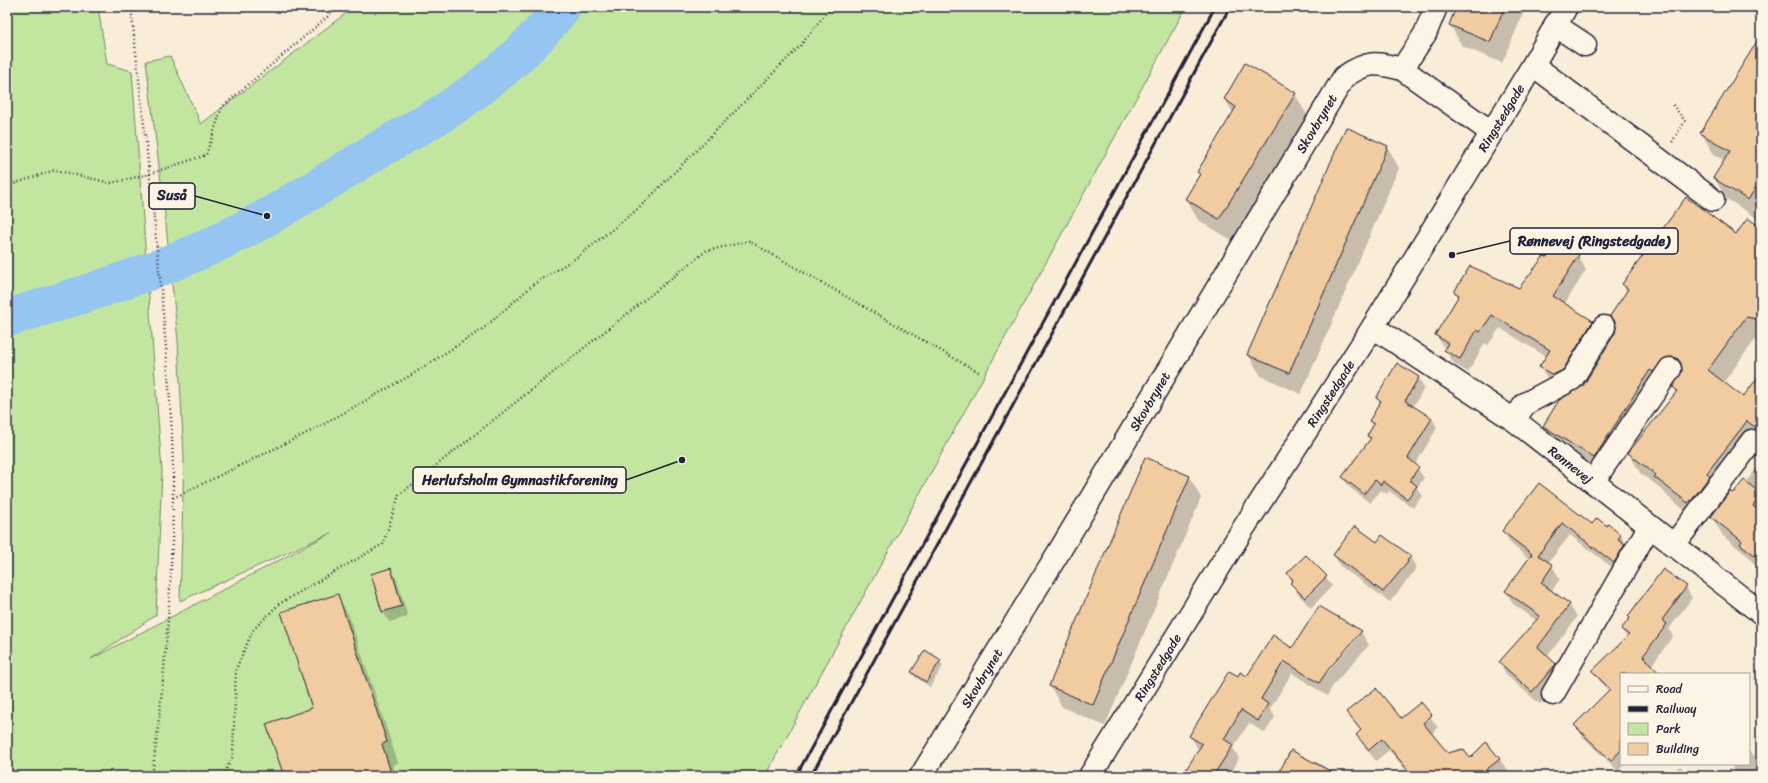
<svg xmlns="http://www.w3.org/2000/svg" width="1768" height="783" viewBox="0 0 1768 783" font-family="Sriracha,sans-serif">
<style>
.green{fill:#c2e6a0;stroke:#72846e}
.shadow{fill:#0003;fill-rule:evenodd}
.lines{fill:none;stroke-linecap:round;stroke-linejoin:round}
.river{stroke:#95c5f0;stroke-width:38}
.building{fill:#f1cca1;stroke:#22223b}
.minor-casing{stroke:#22223b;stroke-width:25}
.path{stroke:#22223b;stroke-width:2.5;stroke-dasharray:1 3;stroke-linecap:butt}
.minor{stroke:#fcf5e5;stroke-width:22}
.rail{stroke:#22223b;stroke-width:3}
.labels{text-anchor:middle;stroke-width:3;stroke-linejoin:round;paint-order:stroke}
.street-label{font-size:13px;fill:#22223b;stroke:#fcf5e5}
.leader{fill:none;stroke:#22223b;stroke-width:1.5}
.callout-dot{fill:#22223b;stroke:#fcf5e5;stroke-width:1.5}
.callout{fill:#fcf5e5;stroke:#22223b;stroke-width:1.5}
.callout-label{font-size:14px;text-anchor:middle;font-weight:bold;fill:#22223b}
</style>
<rect width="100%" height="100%" fill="#faedd7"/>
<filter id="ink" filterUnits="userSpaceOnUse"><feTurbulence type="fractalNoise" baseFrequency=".025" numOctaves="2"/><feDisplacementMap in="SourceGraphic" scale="8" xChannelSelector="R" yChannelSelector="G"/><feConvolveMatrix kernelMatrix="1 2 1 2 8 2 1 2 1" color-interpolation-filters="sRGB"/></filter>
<g filter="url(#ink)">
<polygon class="green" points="7,7 98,7 107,64 132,71 162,471 156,615 91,659 331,533 180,601 184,458 178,341 164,206 146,61 170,56 201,124 354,7 1186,7 765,776 7,776"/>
<g class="shadow">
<polygon points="1457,7 1526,7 1502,63 1462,46 1450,25"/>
<polygon points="1761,37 1761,219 1760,220 1727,199 1714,178 1725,161 1714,154 1701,133"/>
<polygon points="1295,94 1307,115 1232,240 1198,220 1186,199 1200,175 1198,172 1233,113 1225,99"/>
<polygon points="1387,146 1399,168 1301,394 1261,376 1248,355"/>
<polygon points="1761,229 1761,337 1758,336 1723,383 1743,399 1761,374 1761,442 1699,522 1667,496 1663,490 1640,473 1629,453 1677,392 1674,387 1680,376 1676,377 1605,477 1555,445 1544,426 1583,386 1616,334 1617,326 1612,316 1627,292 1623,284 1737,235"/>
<polygon points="1578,256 1586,270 1564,305 1592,322 1600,336 1571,384 1549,381 1540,367 1547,357 1500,328 1488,345 1485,343 1468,372 1454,364 1436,335 1459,298 1456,292 1519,289 1547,259"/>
<polygon points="1397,365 1419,378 1424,388 1413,407 1432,418 1437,428 1415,465 1424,478 1417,488 1422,496 1413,508 1389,491 1387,494 1381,490 1370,503 1349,487 1343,477 1371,440 1368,436 1373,427 1370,421 1380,404 1377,398"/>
<polygon points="1761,462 1761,570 1753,563 1749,557 1723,536 1712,517 1746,482"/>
<polygon points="1189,476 1201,498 1105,726 1062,707 1050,686"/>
<polygon points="1539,484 1593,525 1607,527 1608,526 1621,536 1628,549 1622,575 1570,535 1548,563 1552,566 1560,579 1551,592 1569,604 1577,617 1547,657 1555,664 1563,677 1540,704 1507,676 1500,663 1537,621 1513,604 1506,591 1529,559 1511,544 1503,531"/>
<polygon points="1377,543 1410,557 1416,567 1413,573 1390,602 1340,566 1334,555"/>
<polygon points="391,569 397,580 408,617 389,622 383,611"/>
<polygon points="1288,573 1326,577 1332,586 1311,608 1297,593"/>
<polygon points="1686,587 1692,598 1669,629 1673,636 1651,666 1657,674 1621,674 1621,764 1625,764 1618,771 1582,736 1576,725 1609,691 1600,682 1594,671 1628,639 1622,630"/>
<polygon points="337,595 349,616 398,763 393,765 396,776 285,776 313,708"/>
<path d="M1319 607 1361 632 1369 645 1334 684 1327 696 1292 673 1270 709 1275 717 1265 733 1249 723 1233 748 1239 758 1230 776H1188L1199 750 1190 736 1238 678H1248L1292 649ZM1357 636H1359L1325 675 1323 674Z"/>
<polygon points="940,661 943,666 930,687 915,677 912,672"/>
<polygon points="1421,703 1438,728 1431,734 1448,755 1470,760 1486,743 1513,776 1411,776 1389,750 1376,761 1365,747 1358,735 1361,732 1348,713 1401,719"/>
<polygon points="1749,751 1755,758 1761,755 1761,776 1737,776 1732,767 1735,764 1749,764"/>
<polygon points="1315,761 1338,775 1339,773 1345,776 1278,776 1313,763"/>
<polygon points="1680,766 1690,776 1669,776"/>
</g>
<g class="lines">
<path class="river" d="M7 318C73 298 139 278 202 250 264 223 322 184 380 149 406 134 433 120 458 103 496 77 534 44 562 7"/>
</g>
<g class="building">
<polygon points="1456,7 1505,7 1490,42 1449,25"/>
<polygon points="1761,35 1761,179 1748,200 1713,178 1730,151 1700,133"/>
<polygon points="1245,63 1296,93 1219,219 1185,199 1200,174 1197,172 1236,107 1224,99"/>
<polygon points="1346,127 1388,146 1289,373 1247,355"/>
<polygon points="1686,197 1736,234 1748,218 1761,228 1761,320 1746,317 1708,370 1743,397 1761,373 1761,432 1747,421 1707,473 1710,476 1691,501 1690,500 1688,503 1654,477 1656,475 1628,453 1677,391 1673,387 1682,370 1681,363 1677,358 1671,357 1665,358 1653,372 1650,370 1594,458 1543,426 1559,400 1583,386 1615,333 1616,328 1615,321 1610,316 1628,289 1622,284"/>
<polygon points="1557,241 1579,255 1553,296 1593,321 1563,370 1553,375 1539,367 1550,350 1492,315 1480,332 1477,330 1460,359 1444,350 1448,343 1435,335 1459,295 1454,292 1470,266 1519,288 1544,256 1547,257"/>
<polygon points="1397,363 1419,377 1405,401 1432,418 1408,458 1419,467 1410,480 1417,486 1407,499 1383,481 1381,485 1375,480 1364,494 1342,477 1371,438 1367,436 1374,424 1369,421 1381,401 1376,398"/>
<polygon points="1145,457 1190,476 1093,705 1049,686"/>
<polygon points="1744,480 1761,494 1753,506 1761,512 1761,560 1740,544 1742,541 1711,517 1730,491 1732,493 1735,491"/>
<polygon points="1539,483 1592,524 1597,518 1607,526 1608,524 1621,535 1618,539 1625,544 1614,563 1562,523 1538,555 1553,565 1541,583 1570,604 1538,647 1556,664 1532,692 1499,662 1540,616 1505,591 1532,554 1502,531"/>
<polygon points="1355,526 1377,542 1382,535 1411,556 1407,561 1408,562 1383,592 1333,555"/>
<polygon points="1306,555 1327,576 1305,598 1290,583 1293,580 1287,573"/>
<polygon points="391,568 402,606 382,612 371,574"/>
<polygon points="1663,569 1687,586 1662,620 1667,624 1643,656 1660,674 1621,674 1621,750 1611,761 1574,725 1610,689 1592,671 1629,635 1621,629 1630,618 1628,616"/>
<polygon points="338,594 387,742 382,744 392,776 284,776 266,724 312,708 281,612"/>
<polygon points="1319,606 1362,631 1327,671 1319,683 1284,661 1261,699 1268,704 1258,721 1241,710 1224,739 1233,745 1213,776 1182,776 1202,744 1189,736 1229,671 1238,676 1240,672 1247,676 1273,635 1292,648"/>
<polygon points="925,650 941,660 926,682 911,672"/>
<polygon points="1376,688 1401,718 1421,702 1432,715 1423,723 1448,753 1463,749 1470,758 1486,742 1500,759 1482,773 1484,776 1413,776 1382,739 1369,750 1356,735 1361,730 1346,712"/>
<polygon points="1291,750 1339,776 1277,776"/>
</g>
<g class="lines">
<g class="minor-casing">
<g id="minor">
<polyline points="1555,25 1585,45"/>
<polyline points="1533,65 1713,200"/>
<polyline points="1402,69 1425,34 1436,7"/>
<path id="s1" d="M1373 327 1514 420 1761 613"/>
<polyline points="1514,420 1525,404 1572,379 1604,327"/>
<polyline points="1593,482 1670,369"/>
<polyline points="1673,546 1752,441"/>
<polyline points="1553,694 1649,527"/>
<path id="s2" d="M921 776 1057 555 1344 77C1367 61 1376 62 1402 69L1491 132"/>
<path id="s3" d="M1090 776 1243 529 1373 327 1533 65 1566 7"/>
</g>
</g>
<g class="path">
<path d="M131 7C142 109 154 210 163 312 168 374 174 436 173 498 172 591 164 684 152 776"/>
<polyline points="1717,10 1720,7"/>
<polyline points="1672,142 1685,121 1672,104"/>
<polyline points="7,186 55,170 111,183 149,174 206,155 222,107 339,7"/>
<polyline points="173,498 315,429 413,374 484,328 534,284 576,258 638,209 800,46 831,7"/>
<polyline points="223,776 233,756 236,669 253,630 279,604 383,544 399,495 706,251 749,241 980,373"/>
</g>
<use href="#minor" class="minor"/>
<g class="rail">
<polyline points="796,776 1215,7"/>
<polyline points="811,776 1230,7"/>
</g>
</g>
</g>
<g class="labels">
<g class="street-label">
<text dy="5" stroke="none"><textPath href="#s3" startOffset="776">Ringstedgade</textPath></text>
<text dy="5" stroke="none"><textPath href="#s2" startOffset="763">Skovbrynet</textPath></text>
<text dy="5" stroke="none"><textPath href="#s3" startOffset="452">Ringstedgade</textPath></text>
<text dy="5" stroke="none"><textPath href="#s2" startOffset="439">Skovbrynet</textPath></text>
<text dy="5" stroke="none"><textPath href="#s1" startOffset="241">Rønnevej</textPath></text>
<text dy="5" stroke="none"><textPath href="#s3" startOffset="128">Ringstedgade</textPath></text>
<text dy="5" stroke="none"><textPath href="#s2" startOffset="115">Skovbrynet</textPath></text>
</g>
</g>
<path class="leader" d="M267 216L195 196M1452 255L1510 241M682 460L626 480"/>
<g class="callout-dot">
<circle cx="267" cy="216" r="4"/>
<circle cx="1452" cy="255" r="4"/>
<circle cx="682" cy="460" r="4"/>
</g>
<g class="callout">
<rect x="149" y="183" width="46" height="26" rx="4"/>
<rect x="1510" y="228" width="168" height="26" rx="4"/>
<rect x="413" y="467" width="213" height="26" rx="4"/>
</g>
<g class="callout-label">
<text x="172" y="200">Suså</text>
<text x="1594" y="246">Rønnevej (Ringstedgade)</text>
<text x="520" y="485">Herlufsholm Gymnastikforening</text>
</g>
<rect width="1768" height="783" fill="none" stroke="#fcf5e5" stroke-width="24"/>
<rect x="12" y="12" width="1744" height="759" fill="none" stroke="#22223b" stroke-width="1.5" filter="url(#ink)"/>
<rect x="1620" y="673" width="130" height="92" fill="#fcf5e5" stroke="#a5a1a1"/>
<rect x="1628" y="686" width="20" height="6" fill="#fcf5e5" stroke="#a5a1a1"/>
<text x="1656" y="693" font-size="12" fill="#22223b">Road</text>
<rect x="1628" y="706" width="20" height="6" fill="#22223b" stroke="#a5a1a1"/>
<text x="1656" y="713" font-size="12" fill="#22223b">Railway</text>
<rect x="1628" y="723" width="20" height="12" fill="#c2e6a0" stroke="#a5a1a1"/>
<text x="1656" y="733" font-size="12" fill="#22223b">Park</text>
<rect x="1628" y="743" width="20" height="12" fill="#f1cca1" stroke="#a5a1a1"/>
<text x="1656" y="753" font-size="12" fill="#22223b">Building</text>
</svg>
